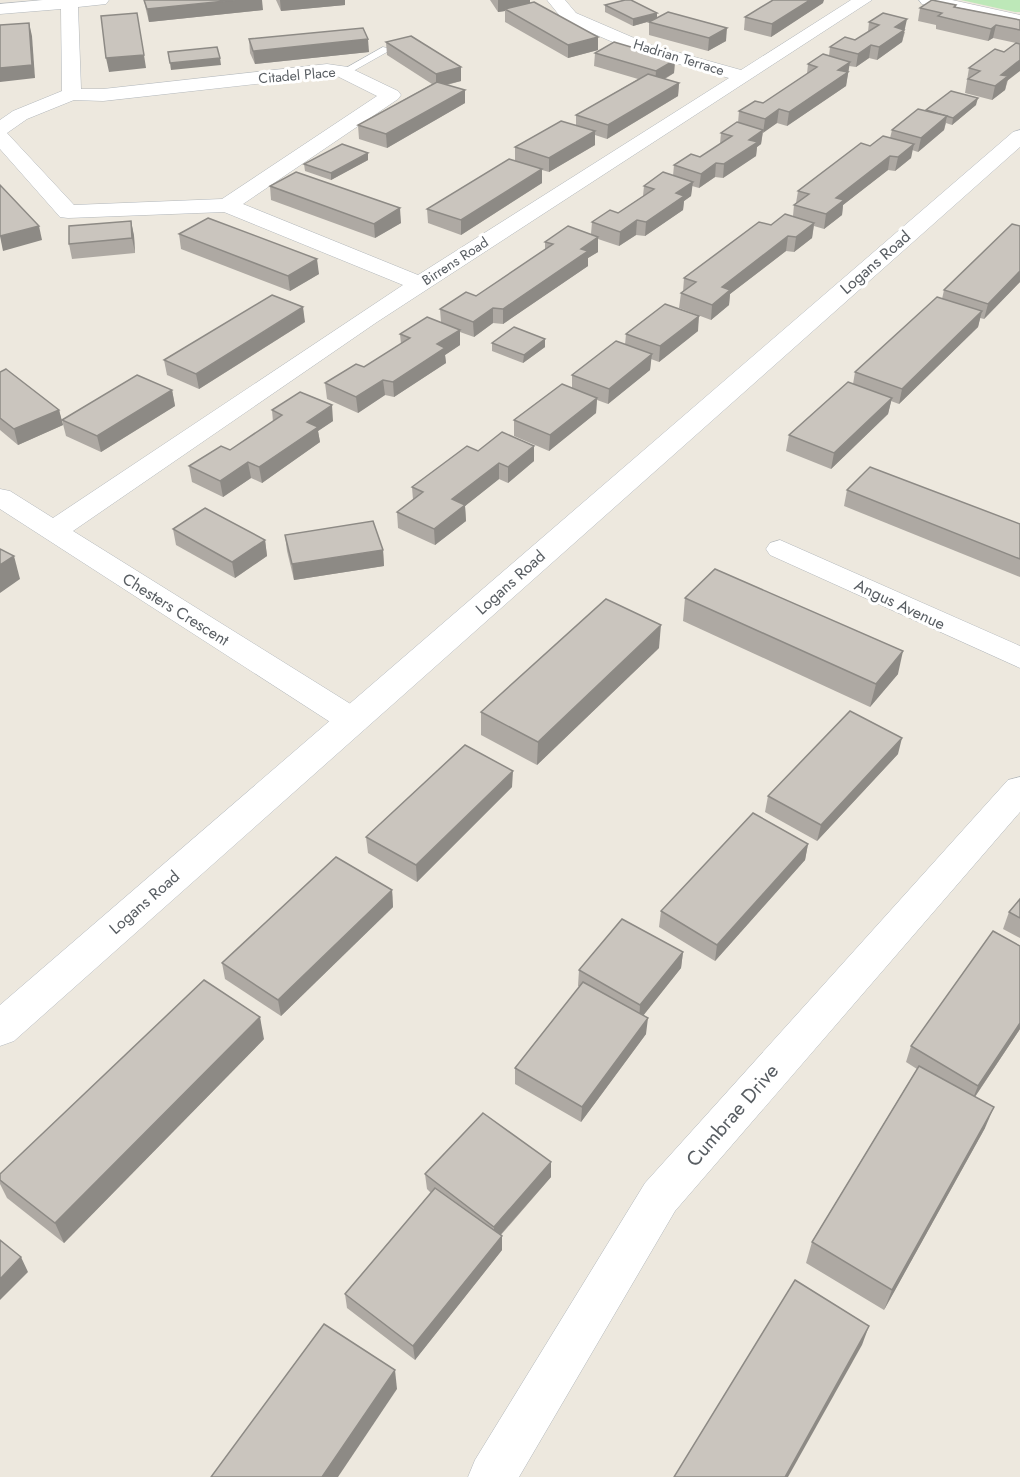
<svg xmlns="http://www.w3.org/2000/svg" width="1020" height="1477" viewBox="0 0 1020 1477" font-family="Jost,sans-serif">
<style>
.green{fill:#bde8b8}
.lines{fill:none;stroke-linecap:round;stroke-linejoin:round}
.lane-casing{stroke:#b2b7bb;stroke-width:1}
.street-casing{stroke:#b2b7bb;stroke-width:1}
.secondary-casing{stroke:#b3b8be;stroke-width:1}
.lane{fill:#fff;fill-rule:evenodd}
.street{fill:#fff;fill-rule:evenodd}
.secondary{fill:#fff;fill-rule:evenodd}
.wall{fill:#aea9a3}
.shaded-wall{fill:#8d8a85}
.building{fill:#cac5be;stroke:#8d8a85;stroke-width:1.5}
.labels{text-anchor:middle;stroke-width:6;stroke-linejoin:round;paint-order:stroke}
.far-street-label{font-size:14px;fill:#585d62;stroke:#fff}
.street-label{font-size:16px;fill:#585d62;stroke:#fff}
.near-street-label{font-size:20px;fill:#585d62;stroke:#fff}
</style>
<rect width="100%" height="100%" fill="#ede8de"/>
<polygon class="green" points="961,0 1020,0 1020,12 1015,12"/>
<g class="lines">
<g class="lane-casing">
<polygon id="lane" points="383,47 387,48 387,52 348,74 340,74 339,72"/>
</g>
<g class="street-casing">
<g id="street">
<path d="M43 0H109L106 4 78 7 81 89H103L327 64 348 67 398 91 401 95 398 99 243 204 418 275 729 78 636 52 564 21 547 0H565L576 13 648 44 741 70 851 0H872L377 322 73 531 365 713 369 721 365 729 353 732 341 729 0 509V489L10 491 53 518 403 285 224 212 68 218 60 217 0 149V120L13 111 62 91 61 9 0 14V4ZM327 76H337L377 96 222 199 74 205 7 133 27 119 74 100 103 101Z"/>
<polygon points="919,0 952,0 1020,15 1020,25 922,4"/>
<polygon points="780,540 1020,646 1020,668 770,555 766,549 770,543"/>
<polygon points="1020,777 1020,812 675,1211 519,1477 468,1477 475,1460 645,1183 1008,780"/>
</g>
</g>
<g class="secondary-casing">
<polygon id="secondary" points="1020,130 1020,147 14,1041 0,1046 0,1005 1013,132"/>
</g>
<use href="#lane" class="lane"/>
<use href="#street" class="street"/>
<use href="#secondary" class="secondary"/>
</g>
<g class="wall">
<polygon points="144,0 263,10 149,22 146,10"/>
<polygon points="276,0 345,0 345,5 281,11"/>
<polygon points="490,0 530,0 530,3 598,37 598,50 568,58 505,22 505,11 498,12"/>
<polygon points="823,3 771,37 744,30 745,17"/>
<polygon points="605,5 657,18 726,41 708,51 649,35 649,22 651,21 633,26 605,12"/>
<polygon points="956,5 956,7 1020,20 1020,43 1019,44 1005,90 992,100 965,93 969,68 1004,52 1016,43 993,38 988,41 936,29 936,25 918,21 920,8"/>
<polygon points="869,22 905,32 902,42 877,60 869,58 856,67 849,66 846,86 787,126 777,123 763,132 761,144 757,147 756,156 723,178 715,177 699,188 692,186 691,196 684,201 683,210 645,236 636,235 619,246 598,239 598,252 588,258 588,266 503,324 493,323 474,337 460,332 460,345 445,355 446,363 394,397 385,395 358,413 327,399 325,383 364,367 401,344 400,334 441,322 440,309 476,296 545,250 545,242 591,234 592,222 618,213 643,196 644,186 673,176 674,165 700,157 720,144 721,133 738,123 739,111 763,103 807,74 808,64 829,56 830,47 855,40 868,32"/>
<polygon points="249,39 369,52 255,64 250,53"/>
<polygon points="386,42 461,81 447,85 465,103 387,148 359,139 358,125 432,84 387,55"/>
<polygon points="595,53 675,60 674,73 665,79 679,83 678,96 607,139 595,135 595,145 549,172 542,170 542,183 461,235 428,223 427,209 515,160 515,147 576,125 576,115 638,79 594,66"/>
<polygon points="976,105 952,125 946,123 944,130 918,152 912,150 911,158 895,171 888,170 843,205 842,215 824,229 814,226 812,238 794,252 786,251 730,294 729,305 711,320 679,308 681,293 683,292 684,278 771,225 793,216 794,205 796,203 798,191 870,146 890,138 892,130 926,111"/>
<polygon points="368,160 331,180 305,171 304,164"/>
<polygon points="270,186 401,223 375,238 271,200"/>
<polygon points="131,221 134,236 135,253 72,259 69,244"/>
<polygon points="1020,225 1020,282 984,319 980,318 978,327 899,404 891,401 888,414 831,469 786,451 789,435 853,384 855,372 942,299 944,290 1020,226"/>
<polygon points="179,234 319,274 290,291 181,249"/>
<polygon points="305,322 199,389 167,375 164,360"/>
<polygon points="698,331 659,362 651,359 650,370 608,404 597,400 596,413 549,451 514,436 514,420 572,388 572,375 625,345 626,334"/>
<polygon points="545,339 545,347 523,363 492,351 492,343"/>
<polygon points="0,372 59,410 63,425 18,445 0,430"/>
<polygon points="172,390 175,406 101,452 66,436 62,420"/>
<polygon points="272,410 333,421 318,431 320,442 262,483 251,478 223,497 192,482 189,466 230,450 273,422"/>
<polygon points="478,451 534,461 508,483 499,479 465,506 466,521 435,545 398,528 397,512 413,500 412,487"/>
<polygon points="847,490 1020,524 1020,577 844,506"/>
<polygon points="173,529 265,540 267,556 235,578 176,545"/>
<polygon points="285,535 383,550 384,566 294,580 287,551"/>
<polygon points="685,598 898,674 870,707 683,621"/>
<polygon points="659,648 537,765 481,735 481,712"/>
<polygon points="898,754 817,841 765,812 768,796"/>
<polygon points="512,787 417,882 368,853 366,837"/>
<polygon points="808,844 805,860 715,961 659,927 661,911"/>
<polygon points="392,890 393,907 281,1016 225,979 222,963"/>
<polygon points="1020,899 1020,938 1003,929 1009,912"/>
<polygon points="1020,946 1020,1029 975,1097 985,1128 884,1310 806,1263 812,1242 917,1069 906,1062 911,1046"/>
<polygon points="683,952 681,968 643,1015 646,1034 581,1122 515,1084 515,1068 580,987 578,986 579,970"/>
<polygon points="264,1039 64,1243 7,1198 0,1184 0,1174"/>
<polygon points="551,1162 551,1177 501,1235 502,1236 502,1250 415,1360 347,1308 345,1294 431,1193 427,1189 425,1174"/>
</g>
<g class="shaded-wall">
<polygon points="235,0 262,0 263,10 149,22 147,9"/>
<polygon points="280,0 345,0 345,5 281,11"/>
<polygon points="498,0 530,0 530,8 505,9 505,11 498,12"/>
<polygon points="810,0 824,0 823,3 771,37 772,24"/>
<polygon points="657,13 657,19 633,26 633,19"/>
<polygon points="907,19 902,42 877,60 879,47 895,27"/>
<polygon points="29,23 32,36 35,78 0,82 0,68"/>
<polygon points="996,25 993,38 988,41 991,29"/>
<polygon points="727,28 726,41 708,51 709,38"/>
<polygon points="598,37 598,50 568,58 568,45"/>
<polygon points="368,39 369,52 255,64 253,51"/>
<polygon points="871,45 869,58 856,67 858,54"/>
<polygon points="144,55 146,68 109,72 106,58"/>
<polygon points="220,58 221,65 171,70 170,63"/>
<polygon points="675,60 674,73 655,84 656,71"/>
<polygon points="1020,60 1020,71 1007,81 1005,90 992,100 995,86 1001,75"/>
<polygon points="850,62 846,86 787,126 789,112 838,70"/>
<polygon points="461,67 461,81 436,87 436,74"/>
<polygon points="679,83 678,96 607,139 608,125"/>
<polygon points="465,90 465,103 387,148 386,134"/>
<polygon points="978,98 976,105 952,125 953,118"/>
<polygon points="779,109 777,123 763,133 765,119"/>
<polygon points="947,116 944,130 918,152 921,138"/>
<polygon points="763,130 761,144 757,147 756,156 723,178 724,164 749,140"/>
<polygon points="595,131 595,145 549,172 549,158"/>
<polygon points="914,144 911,158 895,171 898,157"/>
<polygon points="368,153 368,160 331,180 331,173"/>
<polygon points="890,156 888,170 843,205 842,215 824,229 826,214 836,198"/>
<polygon points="716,163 715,177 699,188 701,174"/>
<polygon points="542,169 542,183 461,235 461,220"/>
<polygon points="693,182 691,196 684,201 683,210 645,236 646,222 676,193"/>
<polygon points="400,208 401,223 375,238 374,224"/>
<polygon points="637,220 636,235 619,246 620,232"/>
<polygon points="131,221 134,236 135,253 132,238"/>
<polygon points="814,223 812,238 794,252 796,237"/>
<polygon points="39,226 42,240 3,251 0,236"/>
<polygon points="788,236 786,251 730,294 729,305 711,320 712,305 722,287"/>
<polygon points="598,237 598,252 588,258 588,266 503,324 503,309 581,249"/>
<polygon points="317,259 319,274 290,291 288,276"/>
<polygon points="1020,271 1020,282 984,319 988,304"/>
<polygon points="303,307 305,322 199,389 196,374"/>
<polygon points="493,308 493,323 474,337 473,322"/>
<polygon points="982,311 978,327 899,404 902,389"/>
<polygon points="699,316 698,331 659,362 660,346"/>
<polygon points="460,330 460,345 445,355 446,363 394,397 393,382 437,344"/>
<polygon points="545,339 545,347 523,363 524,355"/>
<polygon points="652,354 650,370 608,404 609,389"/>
<polygon points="383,380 385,395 358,413 356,397"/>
<polygon points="172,390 175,406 101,452 97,436"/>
<polygon points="597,398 596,413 549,451 550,435"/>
<polygon points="892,398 888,414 831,469 834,453"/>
<polygon points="332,405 333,421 318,431 320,442 262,483 259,467 307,422"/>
<polygon points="59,410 63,425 18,445 14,429"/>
<polygon points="534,446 534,461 508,483 508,467"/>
<polygon points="248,462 251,478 223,497 220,481"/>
<polygon points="499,463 499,479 465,506 466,521 435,545 434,529 452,499"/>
<polygon points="265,540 267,556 235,578 232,562"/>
<polygon points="383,550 384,566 294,580 292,564"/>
<polygon points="14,556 20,579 0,593 0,565"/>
<polygon points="661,625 659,648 537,765 538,742"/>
<polygon points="903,651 898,674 870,707 876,684"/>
<polygon points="902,738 898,754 817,841 821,825"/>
<polygon points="513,771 512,787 417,882 416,865"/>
<polygon points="808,844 805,860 715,961 717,945"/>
<polygon points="392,890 393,907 281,1016 278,1000"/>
<polygon points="683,952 681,968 639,1021 640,1005"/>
<polygon points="260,1017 264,1039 64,1243 55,1223"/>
<polygon points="648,1018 646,1034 581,1122 582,1107"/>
<polygon points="1020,1023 1020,1029 972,1101 978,1086"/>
<polygon points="994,1107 985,1128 884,1310 892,1290"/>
<polygon points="551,1162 551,1177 494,1242 494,1227"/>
<polygon points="502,1236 502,1250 415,1360 413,1346"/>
<polygon points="21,1257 28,1272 0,1300 0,1279"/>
<polygon points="869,1326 862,1345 788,1477 785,1477"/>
<polygon points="395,1370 397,1389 338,1477 322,1477"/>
</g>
<g class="building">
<polygon points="144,0 235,0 147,9"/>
<polygon points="625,0 631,0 657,13 633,19 605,5"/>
<polygon points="773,0 810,0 772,24 745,17"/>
<polygon points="932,0 956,5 954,7 1020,20 1020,30 996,25 991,29 938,16 942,13 920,8"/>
<polygon points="534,2 598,37 568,45 505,9"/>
<polygon points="668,12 727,28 709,38 649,22"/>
<polygon points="137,13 144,55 106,58 101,16"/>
<polygon points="883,13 907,19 895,27 904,30 879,47 871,45 858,54 830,47 845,37 855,40 879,25 869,22"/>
<polygon points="29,23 32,65 0,68 0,25"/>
<polygon points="363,28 368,39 253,51 249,39"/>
<polygon points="411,36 461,67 436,74 386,42"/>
<polygon points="614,42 675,60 656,71 595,53"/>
<polygon points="1016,43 1020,44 1020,60 1001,75 1008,76 995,86 968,79 980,71 969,68 995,49 1004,52"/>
<polygon points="217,47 220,58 170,63 168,52"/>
<polygon points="823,54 850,62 838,70 848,72 789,112 779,109 765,119 739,111 755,101 763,103 817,67 808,64"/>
<polygon points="648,74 679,83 608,125 576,115"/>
<polygon points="437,82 465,90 386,134 358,125"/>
<polygon points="951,91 978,98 953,118 926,110"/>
<polygon points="918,109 947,116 921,138 892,130"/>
<polygon points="561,121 595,131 549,158 515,147"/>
<polygon points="737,122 763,130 749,140 758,142 724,164 716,163 701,174 674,165 691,154 700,157 732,136 721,133"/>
<polygon points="883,136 914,144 898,157 890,156 836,198 844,200 826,214 794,205 809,194 798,191 861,143 870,146"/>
<polygon points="342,144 368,153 331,173 304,164"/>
<polygon points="509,159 542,169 461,220 427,209"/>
<polygon points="296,172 400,208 374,224 270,186"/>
<polygon points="663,172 693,182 676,193 684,196 646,222 637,220 620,232 592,222 610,210 618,213 654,189 644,186"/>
<polygon points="0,185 39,226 0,236"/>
<polygon points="785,214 814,223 796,237 788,236 722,287 730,290 712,305 681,293 696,282 684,278 759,222 771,225"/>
<polygon points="208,218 317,259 288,276 179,234"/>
<polygon points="131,221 132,238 69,244 69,226"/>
<polygon points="1012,224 1020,226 1020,271 988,304 944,290"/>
<polygon points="568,226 598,237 581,249 588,251 503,309 493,308 473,322 440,309 466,292 476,296 553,244 545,242"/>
<polygon points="272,295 303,307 196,374 164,360"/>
<polygon points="937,297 982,311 902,389 855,372"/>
<polygon points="665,304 699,316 660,346 626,334"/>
<polygon points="427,317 460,330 437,344 445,348 393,382 383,380 356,397 325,383 356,364 364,367 410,338 400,334"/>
<polygon points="514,327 545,339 524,355 492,343"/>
<polygon points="616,341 652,354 609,389 572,375"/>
<polygon points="6,369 59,410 14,429 0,418 0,372"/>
<polygon points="137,375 172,390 97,436 62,420"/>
<polygon points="848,382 892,398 834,453 789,435"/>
<polygon points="562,384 597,398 550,435 514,420"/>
<polygon points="300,392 332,405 307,422 318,427 259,467 248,462 220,481 189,466 221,446 230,450 282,415 272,410"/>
<polygon points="502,432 534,446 508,467 499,463 452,499 465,505 434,529 397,512 423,492 412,487 467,446 478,451"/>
<polygon points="870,467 1020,524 1020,559 847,490"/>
<polygon points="205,508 265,540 232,562 173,529"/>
<polygon points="373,521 383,550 292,564 285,535"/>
<polygon points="0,549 14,556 0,565"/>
<polygon points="715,569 903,651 876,684 685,598"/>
<polygon points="606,599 661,625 538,742 481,712"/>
<polygon points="850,711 902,738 821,825 768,796"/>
<polygon points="465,745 513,771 416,865 366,837"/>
<polygon points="753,813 808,844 717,945 661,911"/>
<polygon points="336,857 392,890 278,1000 222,963"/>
<polygon points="1020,899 1020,918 1009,912"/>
<polygon points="622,919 683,952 640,1005 579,970"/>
<polygon points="993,931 1020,946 1020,1023 978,1086 911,1046"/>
<polygon points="204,980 260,1017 55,1223 0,1180 0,1174"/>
<polygon points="583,982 648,1018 582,1107 515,1068"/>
<polygon points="919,1066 994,1107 892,1290 812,1242"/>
<polygon points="483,1113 551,1162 494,1227 425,1174"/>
<polygon points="435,1188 502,1236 413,1346 345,1294"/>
<polygon points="0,1240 21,1257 0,1279"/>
<polygon points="795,1280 869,1326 785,1477 674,1477"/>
<polygon points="324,1324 395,1370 322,1477 211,1477"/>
</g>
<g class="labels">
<g class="far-street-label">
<text transform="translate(679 57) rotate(17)" y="5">Hadrian Terrace</text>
<text transform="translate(297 75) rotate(-5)" y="5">Citadel Place</text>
<text transform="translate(455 261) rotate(-33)" y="5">Birrens Road</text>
</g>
<g class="street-label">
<text transform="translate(875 262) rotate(-41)" y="6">Logans Road</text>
<text transform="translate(510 582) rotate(-42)" y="6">Logans Road</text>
<text transform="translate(900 604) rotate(25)" y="6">Angus Avenue</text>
<text transform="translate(176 609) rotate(32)" y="6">Chesters Crescent</text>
<text transform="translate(144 902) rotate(-41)" y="6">Logans Road</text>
</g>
<g class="near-street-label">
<text transform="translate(732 1115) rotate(-49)" y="7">Cumbrae Drive</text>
</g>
</g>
</svg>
